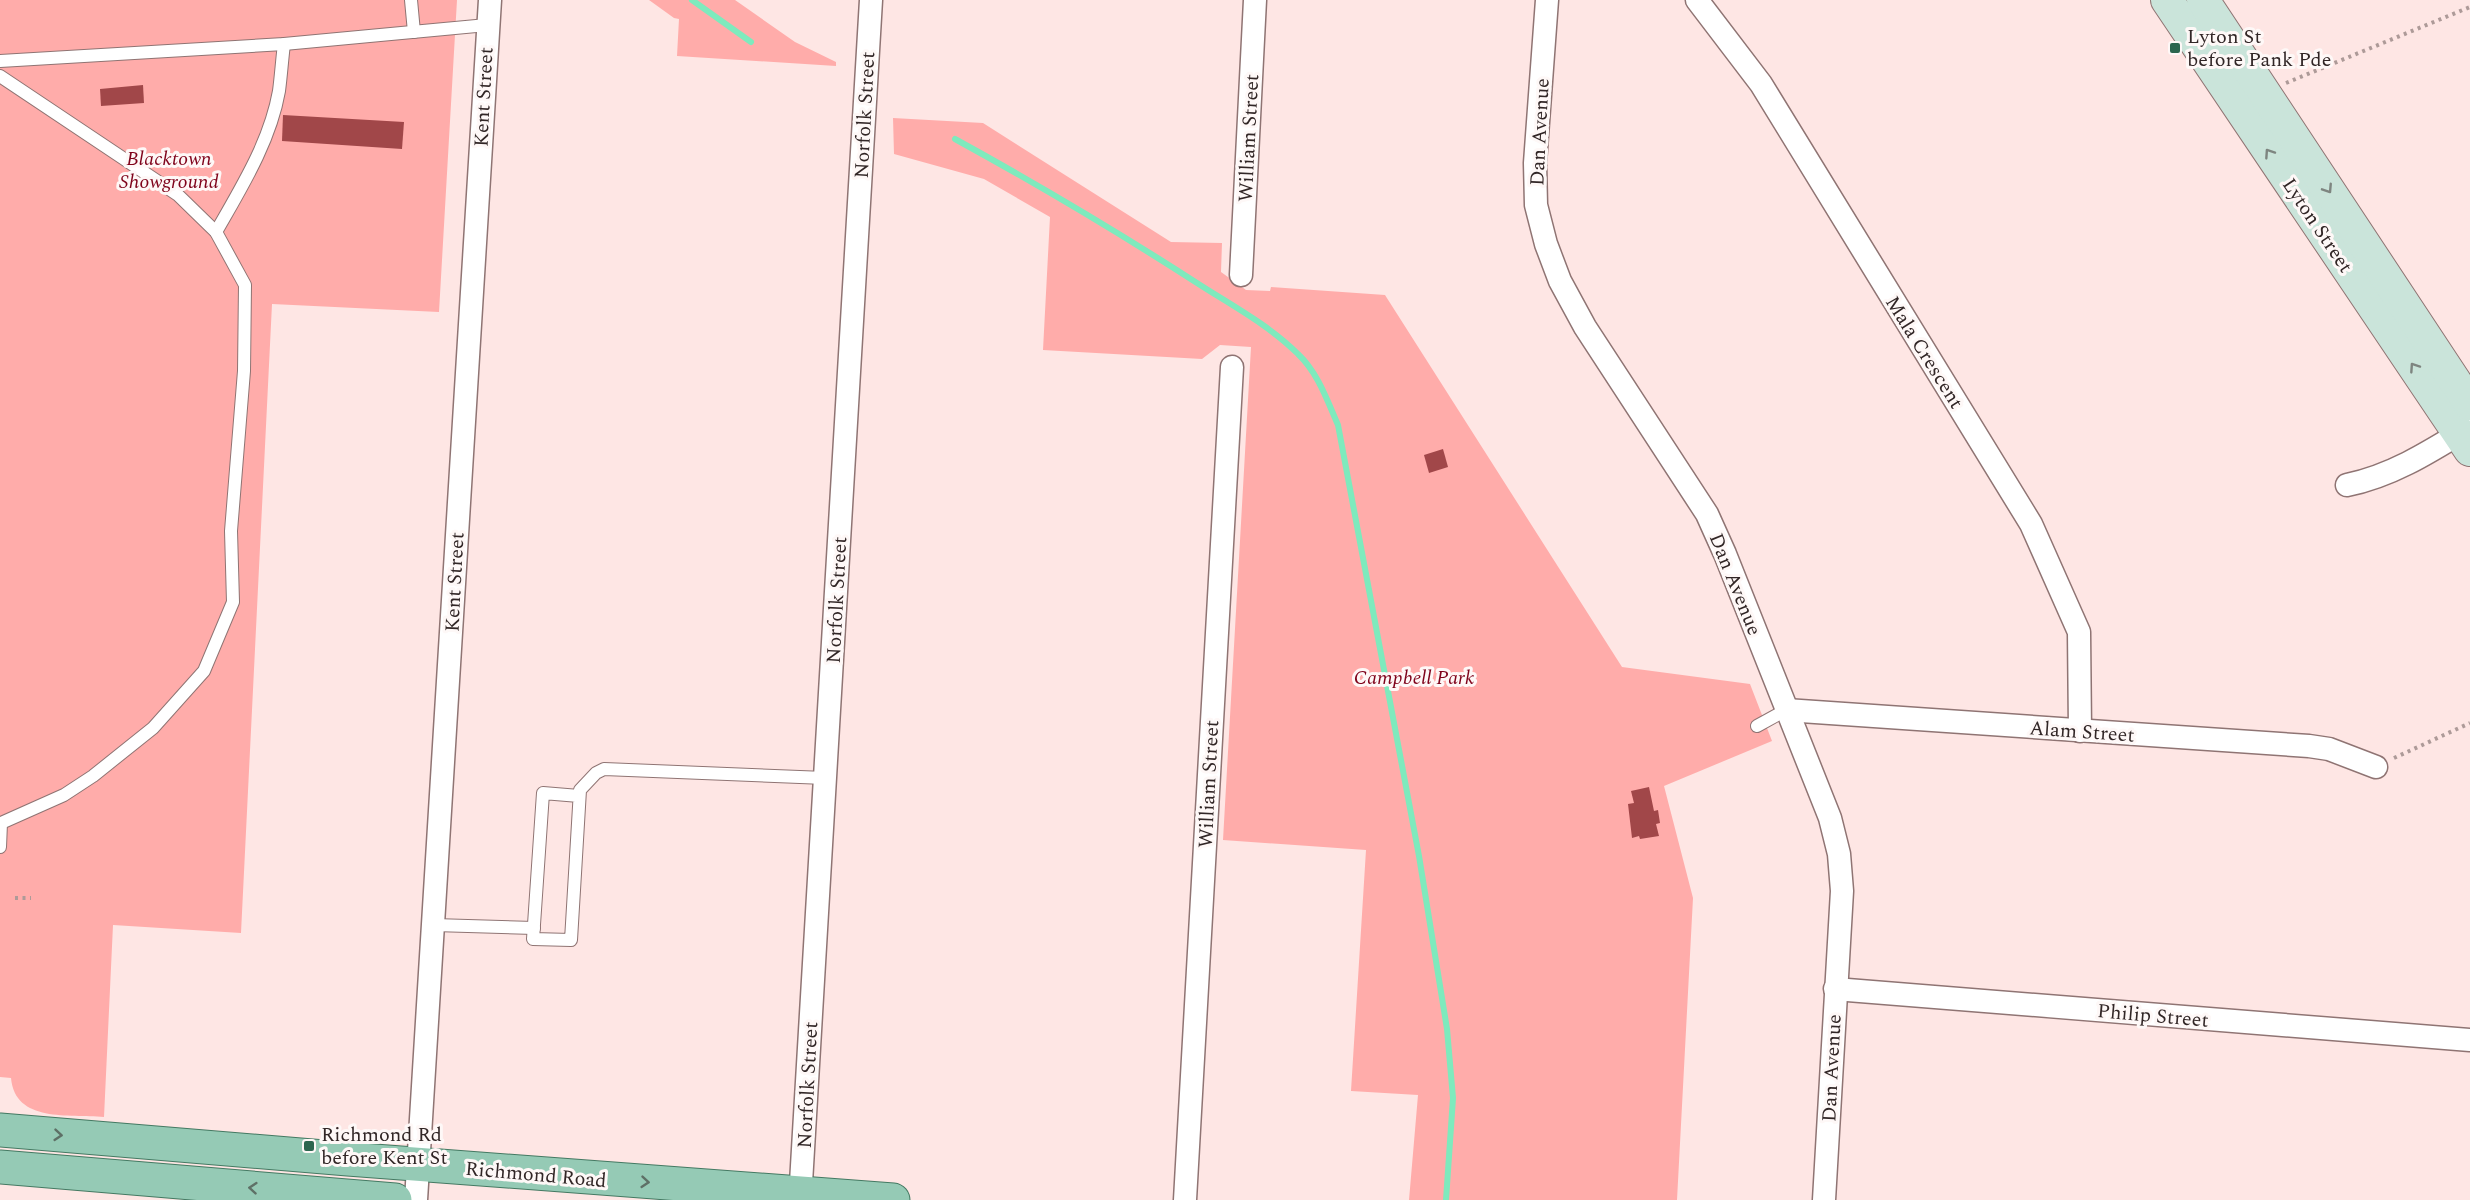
<svg xmlns="http://www.w3.org/2000/svg" width="2470" height="1200" viewBox="0 0 2470 1200" font-family="Spectral,serif">
<style>
.green{fill:#ffacaa}
.lines{fill:none;stroke-linecap:round;stroke-linejoin:round}
.stream{stroke:#7eeabd;stroke-width:6}
.building{fill:#a14749}
.lane-casing{stroke:#8f7473;stroke-width:14}
.street-casing{stroke:#8f7473;stroke-width:25}
.secondary-casing{stroke:#8f7473;stroke-width:34}
.primary-casing{stroke:#447962;stroke-width:35}
.path{stroke:#ad9a98;stroke-width:4;stroke-dasharray:3 4.5;stroke-linecap:butt}
.lane{stroke:#fff;stroke-width:12}
.street{stroke:#fff;stroke-width:22}
.secondary{stroke:#cae4da;stroke-width:32}
.primary{stroke:#95cab5;stroke-width:33}
.oneway{stroke:#7e8580}
.oneway2{stroke:#5e7066}
.poi-dot{fill:#2c664f;stroke:#fef8f7;stroke-width:2}
.labels{text-anchor:middle;stroke-width:6;stroke-linejoin:round;paint-order:stroke}
.poi-label{font-size:20px;fill:#312626;stroke:#fef8f7;text-anchor:start}
.street-label{font-size:20px;fill:#312626;stroke:#fef8f7}
.park-label{font-size:20px;font-style:italic;fill:#7f031b;stroke:#fef8f7}
</style>
<rect width="100%" height="100%" fill="#fee6e4"/>
<g class="green">
<path d="M0 0H457L439 312 272 304 241 933 113 925 104 1117C69 1114 15 1123 11 1078L0 1077Z"/>
<polygon points="649,0 735,0 795,42 836,62 836,66 677,56 679,19 674,18"/>
<polygon points="893,118 983,123 1171,242 1222,243 1221,272 1246,290 1270,291 1271,287 1385,295 1622,667 1750,684 1772,741 1664,786 1693,898 1677,1200 1409,1200 1418,1095 1351,1091 1366,850 1223,840 1251,347 1220,345 1202,359 1043,350 1050,217 984,179 894,154"/>
</g>
<g class="lines">
<g class="stream">
<polyline points="692,0 751,42"/>
<path d="M955 139C1037 184 1118 232 1197 283 1231 305 1269 325 1298 354 1318 373 1327 400 1338 425L1419 856 1447 1029 1453 1098 1446 1200"/>
</g>
</g>
<g class="building">
<polygon points="143,85 144,103 101,106 100,89"/>
<polygon points="283,115 404,122 402,149 282,141"/>
<polygon points="1443,449 1448,467 1429,473 1424,455"/>
<polygon points="1649,787 1654,811 1658,810 1660,823 1656,824 1659,836 1640,839 1639,836 1632,838 1628,804 1634,803 1631,791"/>
</g>
<g class="lines">
<g class="lane-casing">
<g id="lane">
<polyline points="411,0 414,32"/>
<polyline points="0,61 284,44 487,25"/>
<polyline points="0,76 178,195 216,232 245,285 244,371 231,531 233,602 204,671 153,728 93,776 64,795 1,823 0,847"/>
<path d="M216 232C241 188 270 142 279 91 281 76 282 60 284 44"/>
<polyline points="1757,726 1786,710"/>
<polyline points="579,796 543,793 533,939 571,940 580,790 596,773 604,769 825,778"/>
<polyline points="434,925 534,928"/>
</g>
</g>
<g class="street-casing">
<g id="street">
<polyline points="1547,0 1535,163 1536,205 1546,244 1560,281 1585,327 1707,514 1725,554 1830,818 1839,854 1842,891 1824,1200"/>
<polyline points="1697,0 1761,84 2031,524 2079,632 2080,731"/>
<polyline points="1241,275 1255,0"/>
<path d="M2347 485C2392 476 2431 451 2470 427"/>
<polyline points="1786,710 2309,746 2329,749 2376,767"/>
<polyline points="1835,989 2470,1040"/>
<polyline points="416,1200 490,0"/>
<polyline points="800,1200 871,0"/>
<polyline points="1185,1200 1232,367"/>
</g>
</g>
<g class="secondary-casing">
<g id="secondary">
<polyline points="2167,0 2470,450"/>
<polyline points="2203,0 2470,404"/>
</g>
</g>
<g class="primary-casing">
<g id="primary">
<polyline points="0,1130 348,1159 893,1200"/>
<polyline points="0,1167 395,1200"/>
</g>
</g>
<g class="path">
<polyline points="2286,83 2470,7"/>
<polyline points="2394,758 2470,723"/>
<polyline points="15,898 31,898"/>
</g>
<use href="#lane" class="lane"/>
<use href="#street" class="street"/>
<use href="#secondary" class="secondary"/>
<use href="#primary" class="primary"/>
</g>
<defs><path id="oneway-chevron" d="M-2-3.5L2.5 0L-2 3.5" fill="none" stroke-width="1.6" stroke-linecap="round" stroke-linejoin="round" transform="scale(1.5)"/></defs>
<g class="oneway">
<use href="#oneway-chevron" transform="translate(2269 153) rotate(-124)"/>
<use href="#oneway-chevron" transform="translate(2328 189) rotate(57)"/>
<use href="#oneway-chevron" transform="translate(2414 367) rotate(-124)"/>
</g>
<g class="oneway2">
<use href="#oneway-chevron" transform="translate(58 1135) rotate(5)"/>
<use href="#oneway-chevron" transform="translate(645 1182) rotate(5)"/>
<use href="#oneway-chevron" transform="translate(253 1188) rotate(-175)"/>
</g>
<g class="poi-dot">
<rect x="2169" y="42" width="12" height="12" rx="3"/>
<rect x="303" y="1140" width="12" height="12" rx="3"/>
</g>
<g class="labels">
<g class="poi-label">
<text x="2187" y="43">Lyton St<tspan x="2187" dy="23">before Pank Pde</tspan></text>
<text x="321" y="1141">Richmond Rd<tspan x="321" dy="23">before Kent St</tspan></text>
</g>
<g class="street-label">
<text transform="translate(483 97) rotate(-87)" y="7">Kent Street</text>
<text transform="translate(864 115) rotate(-87)" y="7">Norfolk Street</text>
<text transform="translate(1539 132) rotate(-87)" y="7">Dan Avenue</text>
<text transform="translate(1248 138) rotate(-87)" y="7">William Street</text>
<text transform="translate(2318 225) rotate(56)" y="7">Lyton Street</text>
<text transform="translate(1925 352) rotate(58)" y="7">Mala Crescent</text>
<text transform="translate(454 582) rotate(-87)" y="7">Kent Street</text>
<text transform="translate(1736 584) rotate(68)" y="7">Dan Avenue</text>
<text transform="translate(836 600) rotate(-87)" y="7">Norfolk Street</text>
<text transform="translate(2082 731) rotate(4)" y="7">Alam Street</text>
<text transform="translate(1208 784) rotate(-87)" y="7">William Street</text>
<text transform="translate(2153 1015) rotate(5)" y="7">Philip Street</text>
<text transform="translate(1831 1068) rotate(-87)" y="7">Dan Avenue</text>
<text transform="translate(807 1085) rotate(-87)" y="7">Norfolk Street</text>
<text transform="translate(536 1174) rotate(5)" y="7">Richmond Road</text>
</g>
<g class="park-label">
<text x="169" y="165">Blacktown<tspan x="169" dy="23">Showground</tspan></text>
<text x="1414" y="684">Campbell Park</text>
</g>
</g>
</svg>
